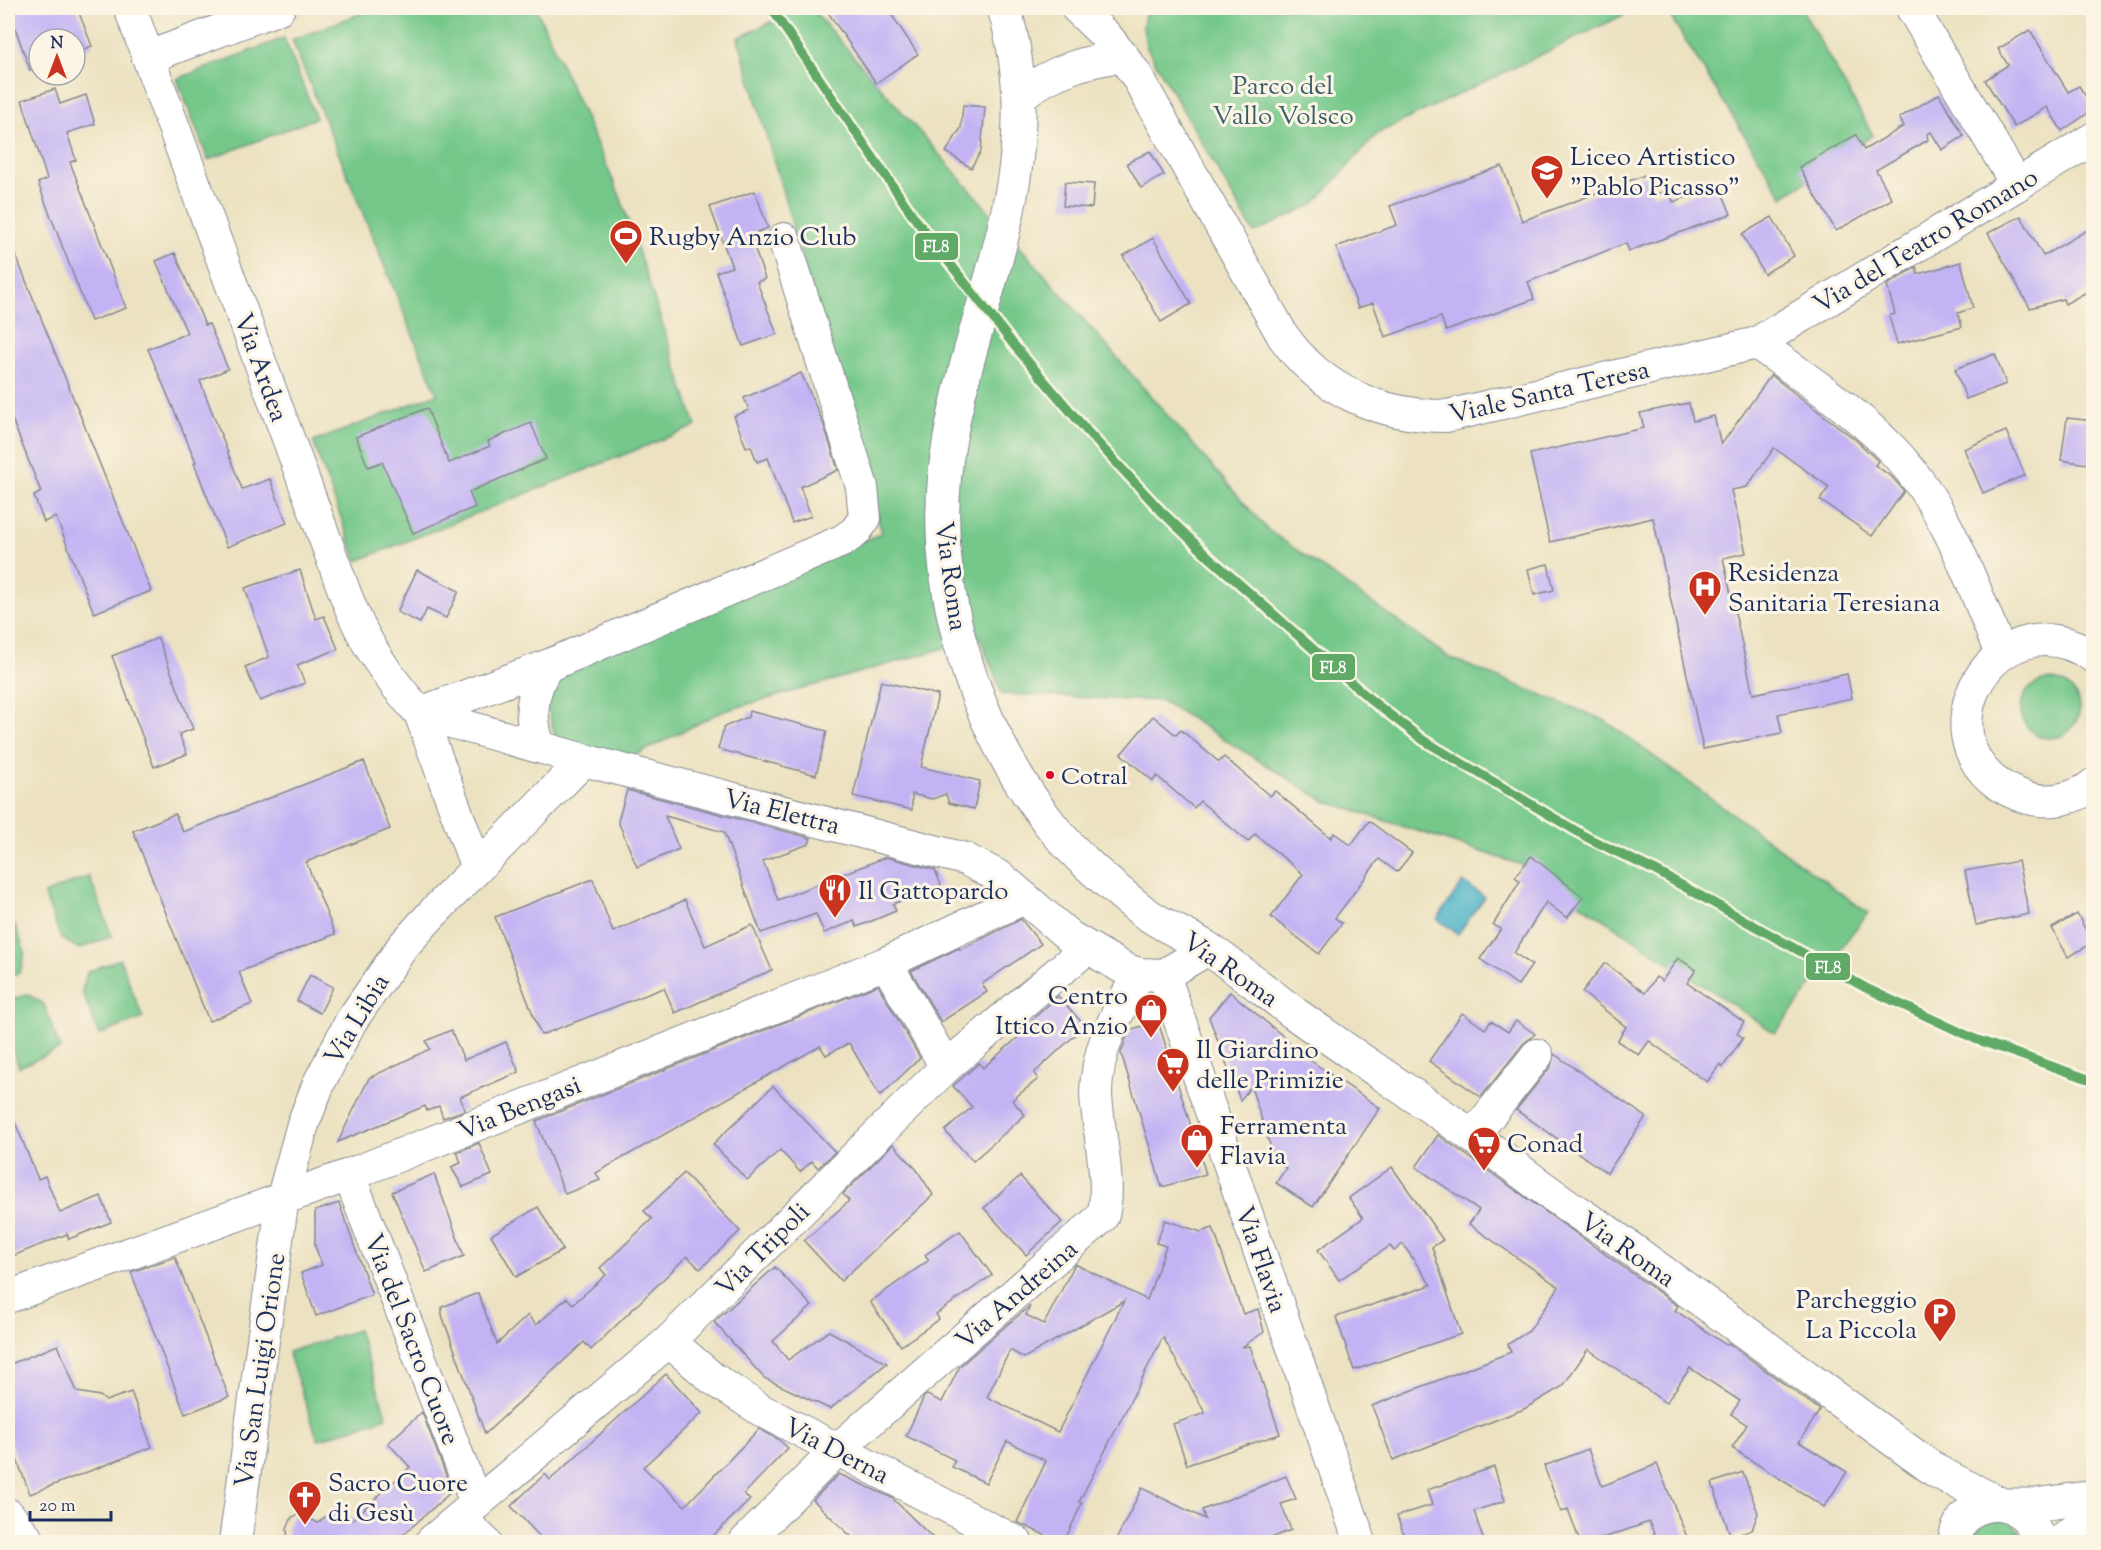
<svg xmlns="http://www.w3.org/2000/svg" width="2101" height="1550" viewBox="0 0 2101 1550" font-family="'Sorts Mill Goudy',serif">
<style>
.green{fill:#75c88a;stroke:#487c74;stroke-width:1.5}
.water{fill:#49b2c8;stroke:#327093;stroke-width:1.5}
.building{fill:#c3b3f4;fill-rule:evenodd}
.lines{fill:none;stroke-linecap:round;stroke-linejoin:round}
.street-casing{stroke:#848890;stroke-width:34}
.secondary-casing{stroke:#848890;stroke-width:35}
.primary-casing{stroke:#848890;stroke-width:35}
.street{stroke:#fff;stroke-width:32}
.secondary{stroke:#fff;stroke-width:33}
.primary{stroke:#fff;stroke-width:33}
.rail-1-casing{stroke:#fcf5e5;stroke-width:14}
.rail-1{stroke:#60a966;stroke-width:9}
.bus-dot{fill:#e4002b;stroke:#fcf5e5;stroke-width:2}
.labels{text-anchor:middle;stroke-width:6;stroke-linejoin:round;paint-order:stroke}
.bus-label{font-size:24px;fill:#1b2f5e;stroke:#fcf5e5;text-anchor:start}
.park-label{font-size:26px;fill:#365d6b;stroke:#fcf5e5}
.poi-label{font-size:26px;fill:#1b2f5e;stroke:#fcf5e5;text-anchor:start}
.street-label{font-size:26px;fill:#1b2f5e;stroke:#fcf5e5}
.line-badge{stroke:#fcf5e5;stroke-width:2}
.badge-label{font-size:16px;text-anchor:middle;font-weight:bold;fill:#fff}
</style>
<rect width="100%" height="100%" fill="#fcf5e5"/>
<filter id="ink" filterUnits="userSpaceOnUse"><feTurbulence type="fractalNoise" baseFrequency=".0167" numOctaves="2"/><feDisplacementMap in="SourceGraphic" scale="12" xChannelSelector="R" yChannelSelector="G"/><feConvolveMatrix kernelMatrix="1 2 1 2 8 2 1 2 1" color-interpolation-filters="sRGB"/></filter>
<filter id="wash" filterUnits="userSpaceOnUse"><feTurbulence type="fractalNoise" baseFrequency=".008" numOctaves="4" result="noise"/><feDisplacementMap in="SourceGraphic" scale="24" xChannelSelector="R" yChannelSelector="G"/><feGaussianBlur stdDeviation="1.35" result="paint"/><feColorMatrix in="noise" values="0 0 0 0 0 0 0 0 0 0 0 0 0 0 0 0 0 1.4 0 .05"/><feComposite in="paint" operator="in"/></filter>
<g filter="url(#wash)">
<rect width="100%" height="100%" fill="#ece2c1"/>
<g class="green">
<polygon points="375,8 536,8 620,196 696,426 357,561 313,442 437,394 292,40"/>
<polygon points="800,8 811,8 1267,529 1450,658 1604,720 1868,913 1775,1033 1522,865 1325,801 1162,701 1002,694 980,638 721,712 632,757 556,740 547,706 558,671 882,533 738,38"/>
<polygon points="1146,8 1638,8 1378,133 1314,204 1254,233 1146,46 1143,27"/>
<polygon points="1665,8 1801,8 1873,135 1783,197"/>
<polygon points="284,38 316,118 208,160 177,79"/>
<circle cx="2050" cy="709" r="29"/>
<polygon points="89,876 112,936 79,949 61,938 44,894"/>
<polygon points="8,908 25,952 20,972 8,977"/>
<polygon points="120,959 143,1018 99,1035 82,991 87,972"/>
<polygon points="27,994 44,1004 60,1049 19,1067 8,1038 8,1002"/>
<polygon points="358,1330 387,1417 318,1440 288,1352"/>
<polygon points="1985,1519 2013,1521 2026,1542 1967,1542"/>
</g>
<polygon class="water" points="1463,882 1485,897 1458,934 1437,919"/>
<g id="blocks">
<g class="building">
<polygon points="8,8 77,8 92,46 75,53 75,39 39,39 39,67 30,70"/>
<polygon points="825,8 887,8 918,54 876,83"/>
<polygon points="2030,30 2068,92 2079,86 2094,109 2062,131 2047,107 2014,127 1985,80 2008,65 1998,49"/>
<polygon points="55,89 60,104 86,95 95,124 67,133 76,160 70,162 126,308 91,321 38,183 47,179 22,100"/>
<polygon points="1939,94 1964,136 1942,150 1931,132 1927,134 1928,140 1876,170 1892,199 1836,231 1799,167 1856,135 1864,150 1904,126 1899,118"/>
<polygon points="963,105 985,107 981,151 971,168 946,152 961,128"/>
<polygon points="1150,151 1164,175 1141,188 1127,163"/>
<polygon points="1502,166 1522,221 1645,175 1653,195 1669,190 1673,202 1719,185 1731,214 1629,251 1626,243 1528,282 1534,299 1446,331 1441,317 1385,337 1373,303 1358,308 1336,247 1397,225 1390,206"/>
<polygon points="1065,182 1094,184 1092,208 1063,206"/>
<polygon points="755,191 768,228 750,235 765,279 757,282 777,334 743,346 716,272 732,267 710,207"/>
<polygon points="2021,216 2043,256 2094,226 2094,288 2065,304 2063,299 2030,308 1988,233"/>
<polygon points="1772,217 1794,256 1764,274 1742,234"/>
<polygon points="8,236 151,591 94,613 56,517 44,522 34,496 41,492 8,409"/>
<polygon points="1153,238 1191,304 1161,322 1123,256"/>
<polygon points="175,253 205,325 209,324 228,369 200,381 242,489 270,479 287,523 227,547 194,463 196,462 148,349 187,333 156,261"/>
<polygon points="1961,262 1973,308 1958,313 1962,327 1897,344 1889,316 1895,314 1887,285 1916,267 1918,274"/>
<polygon points="1995,354 2006,384 1966,399 1955,369"/>
<polygon points="801,373 824,425 838,470 800,487 811,516 792,523 768,458 757,462 751,446 746,447 734,416 749,410 744,398"/>
<polygon points="1771,375 1856,440 1878,461 1875,465 1892,477 1904,491 1872,536 1820,500 1829,487 1774,448 1747,487 1731,490 1746,553 1723,558 1753,694 1847,674 1852,698 1778,714 1782,733 1703,749 1653,518 1550,542 1530,454 1644,428 1640,413 1689,403 1693,421 1714,416 1721,445"/>
<polygon points="427,408 449,463 490,446 488,441 531,423 546,459 469,492 475,507 413,533 382,462 368,467 356,437"/>
<polygon points="2067,418 2094,421 2094,465 2061,460"/>
<polygon points="2006,431 2025,475 1983,493 1964,449"/>
<polygon points="1548,564 1554,590 1534,595 1528,569"/>
<polygon points="300,570 316,619 324,616 338,649 297,665 305,683 260,701 245,667 269,657 245,588"/>
<polygon points="417,570 459,591 446,618 427,609 420,623 397,612"/>
<polygon points="158,638 193,729 179,734 187,754 154,767 112,656"/>
<polygon points="881,681 938,695 921,767 980,781 974,809 949,803 946,794 932,799 912,794 912,810 853,796"/>
<polygon points="749,711 827,731 816,775 718,749 724,727 748,717"/>
<polygon points="1153,716 1176,735 1181,730 1219,762 1224,757 1270,796 1275,791 1331,838 1334,833 1351,845 1369,821 1412,853 1397,872 1379,859 1335,918 1342,923 1319,954 1271,917 1303,874 1255,834 1248,842 1200,801 1194,808 1157,776 1153,781 1121,754"/>
<polygon points="364,761 390,829 306,862 335,934 239,972 252,1004 209,1021 133,831 175,814 183,832"/>
<polygon points="627,790 811,838 809,844 763,861 778,900 886,857 935,870 941,885 893,904 896,911 857,927 854,921 824,933 816,914 761,933 724,832 665,816 679,849 637,867 618,821"/>
<polygon points="1531,856 1583,897 1567,918 1546,902 1514,953 1532,965 1518,985 1480,959 1501,929 1493,925 1520,881 1515,877"/>
<polygon points="2018,861 2029,914 1976,925 1965,871"/>
<polygon points="593,879 613,932 685,900 705,946 752,925 772,970 675,1013 664,988 541,1035 495,917"/>
<polygon points="2077,914 2093,943 2068,957 2052,928"/>
<polygon points="1021,919 1041,944 982,984 987,992 941,1022 911,971 959,948 960,950"/>
<polygon points="1678,958 1696,970 1687,983 1744,1022 1737,1033 1743,1038 1723,1067 1720,1064 1707,1082 1649,1041 1639,1055 1617,1041 1626,1027 1582,992 1605,963 1645,993 1656,977 1662,981"/>
<polygon points="310,975 333,987 320,1013 297,1001"/>
<polygon points="878,985 920,1058 880,1096 849,1043 826,1055 820,1046 596,1173 600,1180 565,1194 536,1121"/>
<polygon points="1230,992 1289,1041 1286,1044 1380,1108 1313,1207 1276,1183 1286,1168 1275,1160 1251,1087 1240,1100 1209,1017"/>
<polygon points="1058,996 1085,1026 1034,1073 1038,1079 1012,1100 1025,1115 973,1161 945,1131 972,1107 953,1086 979,1063 983,1068 1023,1033 1021,1030"/>
<polygon points="1462,1013 1485,1029 1491,1021 1508,1032 1516,1021 1535,1034 1523,1044 1481,1097 1429,1061"/>
<polygon points="1158,1021 1206,1174 1162,1187 1121,1053 1129,1030"/>
<polygon points="451,1030 464,1060 506,1042 519,1072 460,1097 465,1110 443,1118 439,1106 427,1111 425,1106 338,1142 369,1078 430,1049 426,1041"/>
<polygon points="1554,1054 1646,1117 1607,1173 1516,1110 1551,1066"/>
<polygon points="773,1086 835,1152 818,1168 812,1161 800,1172 780,1150 747,1180 713,1144"/>
<polygon points="8,1105 38,1179 45,1176 60,1213 101,1196 111,1222 69,1239 67,1234 8,1258"/>
<polygon points="1438,1135 1678,1306 1675,1310 1726,1345 1728,1343 1820,1410 1799,1442 1847,1472 1824,1507 1732,1448 1747,1425 1731,1414 1740,1401 1690,1368 1666,1403 1588,1349 1563,1386 1524,1409 1393,1460 1372,1406 1511,1352 1508,1344 1529,1331 1559,1287 1469,1224 1479,1210 1416,1167"/>
<polygon points="479,1143 492,1175 463,1187 451,1167 461,1163 457,1152"/>
<polygon points="893,1144 917,1170 933,1195 841,1281 804,1241 849,1201 843,1194"/>
<polygon points="1392,1167 1443,1240 1432,1247 1461,1334 1354,1370 1336,1317 1431,1285 1403,1244 1394,1251 1390,1246 1339,1280 1318,1250 1363,1218 1349,1198"/>
<polygon points="684,1173 740,1231 700,1269 687,1256 591,1350 584,1342 485,1434 442,1315 442,1307 478,1293 497,1344 528,1315 536,1325 567,1298 573,1304 606,1275 600,1268 652,1219 644,1211"/>
<polygon points="434,1174 464,1256 426,1272 392,1192"/>
<polygon points="1020,1176 1062,1222 1026,1255 984,1208"/>
<polygon points="339,1203 372,1295 316,1316 301,1273 322,1265 315,1246 315,1211"/>
<polygon points="538,1207 563,1250 516,1277 491,1235"/>
<path d="M1165 1220 1201 1232 1213 1228 1243 1314 1258 1309 1264 1332 1242 1347 1250 1346 1280 1434 1187 1465 1173 1424 1205 1413 1163 1337 1079 1502 1082 1503 1064 1542H1059L1017 1522 1046 1461 1007 1441 986 1483 952 1467 955 1460 906 1436 924 1397 927 1395 942 1402 960 1366 1008 1324 1030 1306 1026 1315 1044 1324 1075 1264 1147 1300 1166 1246 1156 1243ZM1124 1301 1058 1432 987 1397 1010 1350 1024 1358Z"/>
<polygon points="960,1231 992,1275 936,1314 939,1319 901,1346 870,1302 929,1260 925,1255"/>
<polygon points="175,1257 229,1397 185,1414 131,1272"/>
<polygon points="775,1267 812,1306 773,1341 788,1360 829,1331 887,1363 830,1409 764,1378 714,1322"/>
<polygon points="58,1345 77,1392 100,1396 106,1401 131,1392 152,1447 30,1494 8,1436 8,1365"/>
<polygon points="666,1374 702,1413 643,1467 685,1506 759,1429 778,1439 788,1448 744,1494 750,1500 707,1542 545,1542 511,1506 545,1474 550,1480"/>
<polygon points="422,1412 452,1491 395,1542 288,1542 287,1529 292,1517 301,1514 318,1523 338,1505 352,1520 410,1467 388,1443"/>
<polygon points="1588,1449 1602,1486 1657,1464 1689,1542 1658,1542 1649,1522 1592,1542 1580,1542 1568,1509 1561,1512 1544,1466"/>
<polygon points="1494,1467 1505,1501 1474,1511 1484,1542 1406,1542 1397,1516 1432,1505 1427,1490"/>
<polygon points="1743,1472 1758,1513 1752,1530 1731,1537 1712,1483"/>
<polygon points="839,1474 892,1498 937,1542 857,1542 813,1500"/>
<polygon points="1286,1476 1296,1499 1281,1504 1291,1530 1261,1542 1115,1542 1142,1488 1205,1519 1202,1510"/>
</g>
</g>
</g>
<g filter="url(#ink)">
<use href="#blocks" fill-opacity="0" stroke="#848890" stroke-width="1.5"/>
<g class="lines">
<g class="street-casing">
<g id="street">
<path d="M130 8 346 596C363 641 387 678 420 713L547 666C530 694 529 716 539 747"/>
<path d="M1077 8 1107 37 1135 73 1283 336C1322 392 1381 416 1447 416L1757 343C1806 379 1860 413 1900 458 1950 514 1973 586 2001 654"/>
<polyline points="1912,8 2017,185"/>
<polyline points="149,57 279,8"/>
<path d="M1021 95C1053 71 1084 61 1123 56"/>
<polyline points="1757,343 2094,138"/>
<path d="M2094 657C1990 586 1903 760 2028 798 2049 804 2077 799 2094 784"/>
<polyline points="547,666 842,541 855,532 865,518 862,487 784,239"/>
<polyline points="584,760 965,859 1000,877 1070,937 1125,969 1139,974 1164,975 1208,949"/>
<polyline points="886,963 946,1067"/>
<polyline points="1164,975 1360,1542"/>
<polyline points="1473,1136 1537,1055"/>
<polyline points="349,1175 476,1503"/>
<polyline points="8,1297 349,1175 886,963 1024,898"/>
<polyline points="669,1341 712,1378 761,1410 1016,1542"/>
<polyline points="460,1518 485,1542"/>
<polyline points="235,1542 283,1197 303,1124 319,1083 351,1021 403,946 433,913 584,760 420,713 477,868"/>
<polyline points="431,1542 669,1341 946,1067 1087,948"/>
<path d="M745 1542 837 1450 1102 1217C1113 1190 1097 1126 1096 1094 1096 1048 1117 1013 1139 974"/>
</g>
</g>
<g class="secondary-casing">
<polyline id="secondary" points="8,1515 29,1542"/>
</g>
<g class="primary-casing">
<g id="primary">
<path d="M1004 8C1051 165 977 287 950 438 925 571 968 719 1050 824 1075 856 1109 884 1140 909 1160 925 1185 934 1207 948 1237 968 1265 991 1294 1013 1352 1055 1413 1094 1472 1136 1517 1167 1558 1202 1605 1230L1936 1471 2000 1504"/>
<polyline points="2006,1505 2035,1505 2094,1497"/>
<path d="M1955 1542C1959 1492 2031 1492 2038 1542"/>
<polyline points="2059,1542 2094,1517"/>
</g>
</g>
<use href="#street" class="street"/>
<use href="#secondary" class="secondary"/>
<use href="#primary" class="primary"/>
<g class="rail-1-casing">
<polyline id="rail-1" points="771,8 916,220 1013,344 1087,431 1161,511 1210,558 1371,700 1423,740 1588,838 1656,871 1866,988 1975,1039 2094,1081"/>
</g>
<use href="#rail-1" class="rail-1"/>
</g>
</g>
<defs>
<g id="school-pin" transform="scale(1.725)"><path d="M0 17L-7.5 6A9.5 9.5 0 1 1 7.5 6Z" fill="#c8321e" stroke="#fcf5e5"/><path d="M0-5L7-2L0 1L-7-2ZM-4 1L0 2.5L4 1V4Q0 6-4 4Z" fill="#fff"/></g>
<g id="stadium-pin" transform="scale(1.725)"><path d="M0 17L-7.5 6A9.5 9.5 0 1 1 7.5 6Z" fill="#c8321e" stroke="#fcf5e5"/><path d="M0-5a6.5 5 0 1 0 0 10a6.5 5 0 1 0 0-10ZM-3.5-1.8h7v3.6h-7Z" fill="#fff"/></g>
<g id="hospital-pin" transform="scale(1.725)"><path d="M0 17L-7.5 6A9.5 9.5 0 1 1 7.5 6Z" fill="#c8321e" stroke="#fcf5e5"/><path d="M-5-5h3v3.5h4V-5h3V5h-3V1.5h-4V5h-3Z" fill="#fff"/></g>
<g id="restaurant-pin" transform="scale(1.725)"><path d="M0 17L-7.5 6A9.5 9.5 0 1 1 7.5 6Z" fill="#c8321e" stroke="#fcf5e5"/><path d="M-5-6h1v4h1v-4h1v4h1v-4h1v5L-1.5 .5V6h-2V.5L-5-1ZM5-6V6H3V1.5H1.5Q1.5-4 5-6Z" fill="#fff"/></g>
<g id="shop-pin" transform="scale(1.725)"><path d="M0 17L-7.5 6A9.5 9.5 0 1 1 7.5 6Z" fill="#c8321e" stroke="#fcf5e5"/><path d="M-5-2.5h2.3a2.7 3.5 0 0 1 5.4 0H5L5.5 6h-11ZM-1.5-2.5h3a1.5 2.3 0 0 0-3 0Z" fill="#fff"/></g>
<g id="supermarket-pin" transform="scale(1.725)"><path d="M0 17L-7.5 6A9.5 9.5 0 1 1 7.5 6Z" fill="#c8321e" stroke="#fcf5e5"/><path d="M-6-5.5h2.5l.6 2H6L4.5 2H-2.5L-4.4-4H-6ZM-1.5 3.2a1.3 1.3 0 1 0 .1 0ZM3 3.2a1.3 1.3 0 1 0 .1 0Z" fill="#fff"/></g>
<g id="parking-pin" transform="scale(1.725)"><path d="M0 17L-7.5 6A9.5 9.5 0 1 1 7.5 6Z" fill="#c8321e" stroke="#fcf5e5"/><path d="M-3.5-5.5H1a3.5 3.5 0 0 1 0 7H-1V5.5H-3.5ZM-1-3.4V-.6H.8a1.4 1.4 0 0 0 0-2.8Z" fill="#fff"/></g>
<g id="church-pin" transform="scale(1.725)"><path d="M0 17L-7.5 6A9.5 9.5 0 1 1 7.5 6Z" fill="#c8321e" stroke="#fcf5e5"/><path d="M-1.2-6h2.4v3.5h3.3v2.4h-3.3V6h-2.4V-.1h-3.3v-2.4h3.3Z" fill="#fff"/></g>
</defs>
<g fill-rule="evenodd">
<use href="#school-pin" x="1547" y="171"/>
<use href="#stadium-pin" x="626" y="236"/>
<use href="#hospital-pin" x="1705" y="587"/>
<use href="#restaurant-pin" x="835" y="890"/>
<use href="#shop-pin" x="1151" y="1010"/>
<use href="#supermarket-pin" x="1173" y="1064"/>
<use href="#shop-pin" x="1197" y="1140"/>
<use href="#supermarket-pin" x="1484" y="1143"/>
<use href="#parking-pin" x="1940" y="1314"/>
<use href="#church-pin" x="305" y="1497"/>
</g>
<circle class="bus-dot" cx="1050" cy="775" r="5"/>
<g class="labels">
<g class="bus-label">
<text x="1061" y="784">Cotral</text>
</g>
<g class="park-label">
<text x="1283" y="94">Parco del<tspan x="1283" dy="30">Vallo Volsco</tspan></text>
</g>
<g class="poi-label">
<text x="1570" y="165">Liceo Artistico<tspan x="1570" dy="30">"Pablo Picasso"</tspan></text>
<text x="649" y="245">Rugby Anzio Club</text>
<text x="1728" y="581">Residenza<tspan x="1728" dy="30">Sanitaria Teresiana</tspan></text>
<text x="858" y="899">Il Gattopardo</text>
<text x="1128" y="1004" text-anchor="end">Centro<tspan x="1128" dy="30">Ittico Anzio</tspan></text>
<text x="1196" y="1058">Il Giardino<tspan x="1196" dy="30">delle Primizie</tspan></text>
<text x="1220" y="1134">Ferramenta<tspan x="1220" dy="30">Flavia</tspan></text>
<text x="1507" y="1152">Conad</text>
<text x="1917" y="1308" text-anchor="end">Parcheggio<tspan x="1917" dy="30">La Piccola</tspan></text>
<text x="328" y="1491">Sacro Cuore<tspan x="328" dy="30">di Gesù</tspan></text>
</g>
<g class="street-label">
<text transform="translate(1925 240) rotate(-31)" y="9">Via del Teatro Romano</text>
<text transform="translate(262 367) rotate(70)" y="9">Via Ardea</text>
<text transform="translate(1549 391) rotate(-13)" y="9">Viale Santa Teresa</text>
<text transform="translate(952 576) rotate(82)" y="9">Via Roma</text>
<text transform="translate(782 811) rotate(14)" y="9">Via Elettra</text>
<text transform="translate(1231 969) rotate(35)" y="9">Via Roma</text>
<text transform="translate(356 1019) rotate(-59)" y="9">Via Libia</text>
<text transform="translate(519 1107) rotate(-22)" y="9">Via Bengasi</text>
<text transform="translate(762 1249) rotate(-45)" y="9">Via Tripoli</text>
<text transform="translate(1628 1249) rotate(35)" y="9">Via Roma</text>
<text transform="translate(1262 1259) rotate(71)" y="9">Via Flavia</text>
<text transform="translate(1016 1294) rotate(-41)" y="9">Via Andreina</text>
<text transform="translate(413 1339) rotate(69)" y="9">Via del Sacro Cuore</text>
<text transform="translate(259 1370) rotate(-82)" y="9">Via San Luigi Orione</text>
<text transform="translate(837 1450) rotate(27)" y="9">Via Derna</text>
</g>
</g>
<g class="line-badge">
<rect x="914" y="232" width="45" height="29" rx="6" fill="#60a966"/>
<rect x="1311" y="653" width="45" height="28" rx="6" fill="#60a966"/>
<rect x="1805" y="952" width="46" height="29" rx="6" fill="#60a966"/>
</g>
<g class="badge-label">
<text x="936" y="252">FL8</text>
<text x="1333" y="673">FL8</text>
<text x="1828" y="973">FL8</text>
</g>
<rect width="2101" height="1550" fill="none" stroke="#fcf5e5" stroke-width="30"/>
<g transform="translate(57 57)"><circle r="28" fill="#fcf5e5" stroke="#a2a6af" stroke-width="1.5"/>
<path d="M0-4.5L10 22L0 15L-10 22Z" fill="#c8321e"/>
<text y="-9" font-size="16" font-weight="bold" text-anchor="middle" fill="#1b2f5e">N</text>
</g>
<path d="M30 1511v9h81v-9" fill="none" stroke="#1b2f5e" stroke-width="3"/>
<text x="39" y="1511" font-size="18" fill="#1b2f5e" stroke="#fcf5e5" stroke-width="4.5" paint-order="stroke">20 m</text>
</svg>
